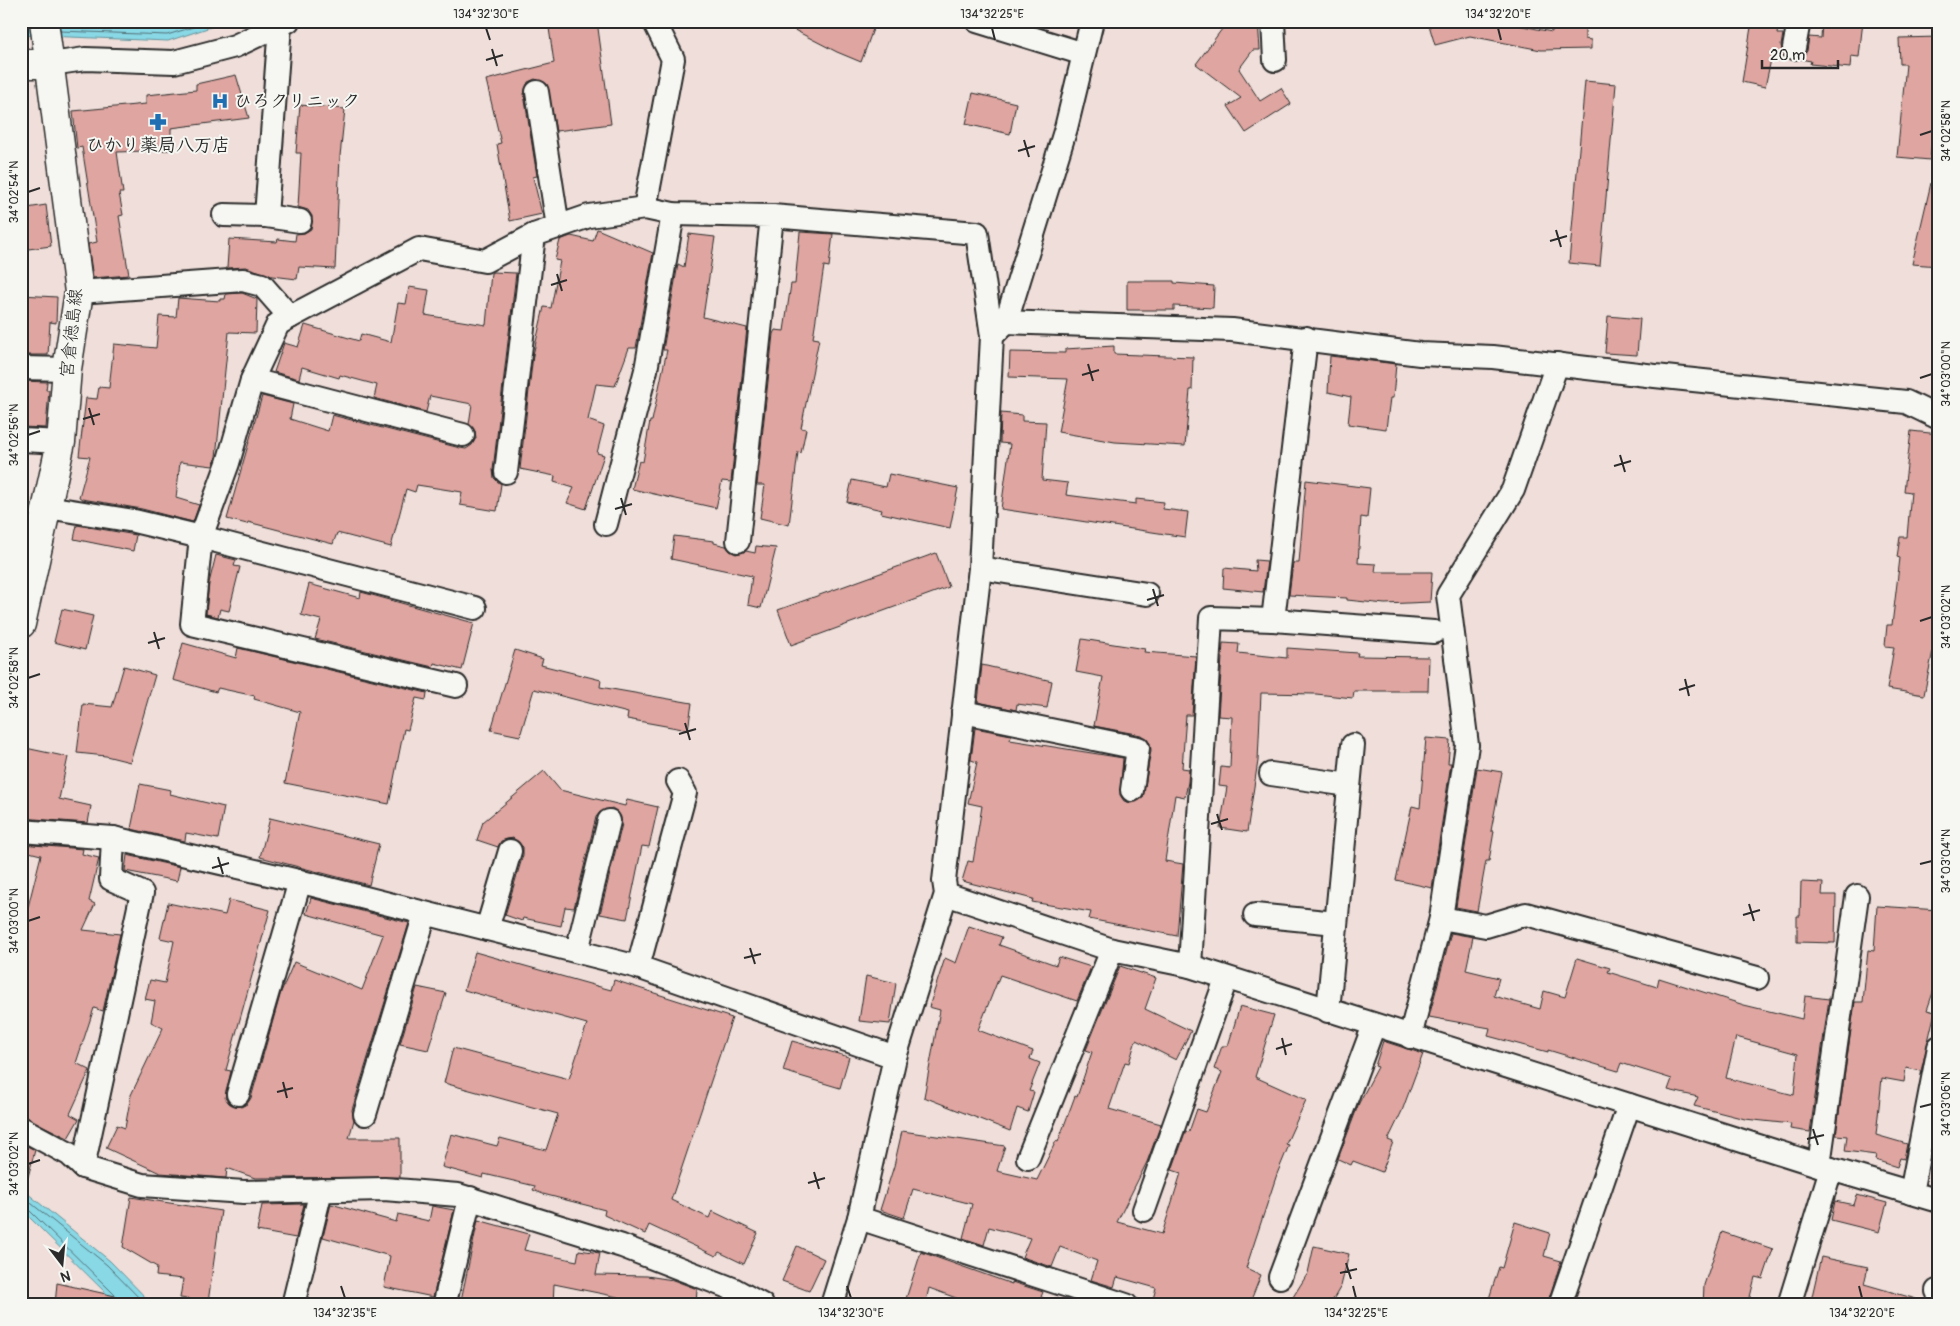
<svg xmlns="http://www.w3.org/2000/svg" width="1960" height="1326" viewBox="0 0 1960 1326" font-family="Pangolin,'Klee One',sans-serif">
<style>
.water{fill:#89d8e6;stroke:#63939b}
.lines{fill:none;stroke-linecap:round;stroke-linejoin:round}
.shore{stroke:#517076;stroke-width:1}
.building{fill:#dfa5a0;stroke:#2b2b2b;fill-rule:evenodd}
.minor-casing{stroke:#2b2b2b;stroke-width:26}
.tertiary-casing{stroke:#2b2b2b;stroke-width:31}
.secondary-casing{stroke:#2b2b2b;stroke-width:31}
.minor{stroke:#f6f6f2;stroke-width:22}
.tertiary{stroke:#f6f6f2;stroke-width:28}
.secondary{stroke:#f6f6f2;stroke-width:28}
.ticks{fill:none;stroke:#2b2b2b;stroke-width:2}
.labels{text-anchor:middle;stroke-width:4;stroke-linejoin:round;paint-order:stroke}
.poi-label{font-size:18px;font-weight:bold;fill:#2b2b2b;stroke:#f6f6f2;text-anchor:start}
.street-label{font-size:18px;fill:#2b2b2b;stroke:#f6f6f2}
.neatline{fill:none;stroke:#2b2b2b;stroke-width:2}
.ticks-label{font-size:12px;text-anchor:middle;fill:#2b2b2b}
</style>
<rect width="100%" height="100%" fill="#efded9"/>
<filter id="ink" filterUnits="userSpaceOnUse"><feTurbulence type="fractalNoise" baseFrequency=".02" numOctaves="2"/><feDisplacementMap in="SourceGraphic" scale="10" xChannelSelector="R" yChannelSelector="G"/><feConvolveMatrix kernelMatrix="1 2 1 2 8 2 1 2 1" color-interpolation-filters="sRGB"/></filter>
<g filter="url(#ink)">
<g class="water">
<polygon points="21,21 229,21 168,41 21,35"/>
<polygon points="21,1188 110,1261 153,1305 118,1305 27,1215 21,1214"/>
</g>
<g class="lines">
<g class="shore">
<polyline points="60,25 166,29 192,21"/>
<polyline points="60,31 167,35 213,21"/>
<polyline points="21,1195 107,1265 146,1305"/>
<polyline points="21,1209 30,1211 115,1295"/>
</g>
</g>
<g class="building">
<polygon points="548,21 597,21 611,124 556,131 547,84 535,79 528,82 524,94 537,176 533,177 542,214 510,221 497,144 501,143 486,80 554,63"/>
<polygon points="777,21 876,21 861,62 837,52"/>
<polygon points="1228,21 1258,21 1260,50 1253,50 1239,69 1260,101 1281,88 1291,104 1246,133 1228,106 1241,98 1196,64"/>
<polygon points="1444,21 1498,21 1552,32 1552,21 1585,21 1585,39 1591,40 1591,49 1541,50 1470,36 1435,45 1429,25"/>
<polygon points="1752,21 1779,21 1777,34 1783,34 1781,46 1785,57 1772,55 1765,87 1742,82"/>
<polygon points="1822,21 1863,21 1859,57 1851,56 1850,68 1810,64 1811,61 1800,59 1807,51 1809,37 1821,38"/>
<polygon points="1939,37 1939,117 1937,131 1933,130 1930,160 1897,157 1906,64 1900,64 1899,38"/>
<polygon points="236,75 249,118 171,128 171,150 117,152 123,193 119,193 123,215 119,216 129,275 93,278 88,244 97,242 82,147 77,148 73,111 146,104 146,95 196,90 196,84"/>
<polygon points="1585,81 1616,84 1600,266 1569,263"/>
<polygon points="973,93 1016,103 1010,134 966,124"/>
<polygon points="300,105 345,109 340,156 335,269 299,267 297,279 272,276 246,267 227,268 229,239 277,242 278,239 295,241 296,234 304,233 311,229 312,216 308,210 298,207 301,153 296,153"/>
<polygon points="1931,183 1939,184 1939,266 1912,264"/>
<polygon points="46,205 51,246 21,250 21,209"/>
<polygon points="597,229 653,253 636,348 629,348 615,386 596,384 588,420 604,426 597,453 604,455 586,509 567,503 574,488 554,482 555,476 520,469 533,355 544,307 551,308 560,261 555,260 560,240 571,236 593,241"/>
<polygon points="800,232 833,234 829,267 824,266 813,338 819,339 801,428 806,429 801,453 798,452 789,525 760,518 765,485 757,485 773,334 775,330 784,331 791,284 795,284"/>
<polygon points="689,234 715,237 703,317 747,328 731,482 722,481 716,508 632,489 639,461 643,462 650,421 652,421 667,350 663,350 678,264 684,267"/>
<polygon points="493,272 516,273 493,470 494,478 501,484 497,511 460,505 462,492 417,485 415,492 406,489 391,547 337,533 333,544 248,522 247,524 227,519 262,396 293,404 290,419 328,431 332,415 460,448 466,449 472,445 476,438 475,431 469,424 472,404 430,396 426,412 374,398 377,385 340,375 339,378 302,367 299,379 274,372 284,343 298,347 305,325 359,341 361,334 391,342 398,303 406,304 409,287 429,290 425,315 486,325 491,273"/>
<polygon points="1127,281 1174,281 1174,283 1214,286 1213,308 1174,306 1174,310 1127,310"/>
<polygon points="242,293 257,299 256,333 229,332 216,457 213,466 180,462 176,498 199,505 193,522 142,509 82,499 79,497 90,457 79,456 86,398 97,399 99,387 109,388 114,344 156,348 159,316 176,317 178,298 220,301 220,299 225,299 226,294"/>
<polygon points="21,295 57,297 56,323 50,322 48,355 21,355"/>
<polygon points="1608,316 1640,319 1637,355 1605,353"/>
<polygon points="1114,346 1114,354 1193,357 1192,390 1190,390 1185,446 1115,442 1058,432 1068,379 1009,377 1010,352 1065,353 1065,349"/>
<polygon points="1330,356 1396,364 1393,398 1390,398 1386,429 1348,424 1351,397 1328,392"/>
<polygon points="22,381 47,382 46,390 49,390 46,428 21,427"/>
<polygon points="1001,413 1022,415 1022,421 1046,422 1042,480 1068,483 1066,495 1136,504 1136,499 1164,502 1163,509 1188,512 1185,537 1001,509 1010,444 1000,443"/>
<polygon points="1911,431 1939,434 1939,503 1935,540 1939,541 1939,621 1924,695 1887,689 1894,647 1885,646 1887,625 1892,625 1900,558 1897,557 1900,537 1907,537 1911,492 1904,491"/>
<polygon points="889,474 958,488 950,528 881,513 882,510 847,502 852,480 886,487"/>
<polygon points="1306,480 1370,488 1367,518 1361,517 1358,563 1376,564 1375,572 1432,572 1430,602 1385,604 1347,600 1347,598 1289,595 1293,563 1299,563"/>
<polygon points="77,525 136,535 133,551 74,539"/>
<polygon points="674,536 714,541 714,543 726,546 730,551 736,554 746,551 755,553 756,546 776,548 761,608 748,605 752,576 671,559"/>
<polygon points="936,553 949,587 791,645 778,610"/>
<polygon points="216,555 236,560 234,566 240,567 229,611 220,609 218,617 206,614 209,583"/>
<polygon points="1255,560 1267,561 1263,592 1223,588 1224,568 1256,571"/>
<polygon points="309,584 360,598 361,592 474,623 462,670 434,663 433,667 315,639 321,620 301,615"/>
<polygon points="62,609 93,616 85,650 54,642"/>
<polygon points="1082,639 1145,649 1144,652 1196,656 1192,715 1186,715 1182,768 1189,769 1188,782 1185,797 1175,795 1165,861 1183,864 1177,936 1089,919 1091,912 1032,902 1033,899 962,881 968,861 973,862 982,806 968,803 977,762 971,760 975,728 1011,735 1010,740 1123,758 1120,795 1124,801 1131,803 1143,798 1151,750 1150,743 1141,735 1094,726 1103,677 1076,672"/>
<polygon points="183,643 236,658 238,648 427,693 426,700 416,698 408,730 404,729 389,804 285,783 300,712 254,699 255,696 218,688 216,692 173,680"/>
<polygon points="1223,643 1239,644 1238,653 1287,658 1287,648 1358,653 1357,656 1429,657 1428,691 1354,691 1353,698 1316,694 1261,693 1258,761 1247,832 1220,828 1227,787 1219,786 1221,767 1230,768 1232,717 1218,716"/>
<polygon points="515,650 543,659 541,665 601,680 600,687 692,703 688,730 627,719 628,713 534,689 520,736 491,730"/>
<polygon points="982,665 1052,681 1047,708 1017,704 1016,710 978,702"/>
<polygon points="124,666 155,675 130,762 106,756 77,753 83,704 112,707"/>
<polygon points="1426,738 1450,740 1448,763 1451,763 1432,888 1396,880 1412,806 1420,808"/>
<polygon points="21,747 68,757 59,799 91,806 88,823 21,818"/>
<polygon points="1477,768 1502,772 1491,831 1494,831 1489,861 1486,861 1477,911 1456,907"/>
<polygon points="544,771 560,790 625,806 627,800 658,807 649,847 642,846 627,919 600,914 622,824 618,812 612,808 600,812 596,817 574,908 565,907 561,926 523,918 522,921 505,915 523,855 523,847 513,838 501,841 498,847 477,840 483,822"/>
<polygon points="140,784 171,790 170,794 224,807 218,839 186,833 185,841 131,829"/>
<polygon points="270,818 379,844 369,885 260,857"/>
<polygon points="21,844 83,849 82,854 99,858 89,901 95,904 83,930 120,934 103,1011 94,1008 76,1063 90,1070 70,1114 79,1119 68,1138 21,1115 21,935 41,855 21,850"/>
<polygon points="127,855 180,867 177,881 125,871"/>
<polygon points="1801,882 1823,883 1822,895 1836,895 1835,943 1797,942 1797,916 1800,916"/>
<polygon points="311,898 409,923 352,1110 354,1120 349,1138 400,1138 400,1177 255,1178 227,1168 226,1178 160,1173 106,1148 117,1125 125,1128 131,1095 163,1028 151,1022 155,1001 145,999 150,980 165,983 174,941 160,938 168,903 225,915 229,900 270,910 226,1070 231,1071 225,1098 229,1103 241,1107 247,1104 251,1098 281,992 294,962 362,990 383,935 306,914"/>
<polygon points="1877,906 1939,910 1939,975 1927,1010 1935,1012 1921,1071 1906,1068 1904,1082 1882,1078 1876,1135 1907,1144 1904,1159 1900,1158 1897,1167 1875,1160 1876,1155 1845,1151 1847,1136 1836,1135 1855,1002 1863,1002 1868,950 1874,951"/>
<polygon points="969,926 1002,937 999,945 1056,965 1059,957 1091,967 1077,1001 1000,975 978,1030 1033,1051 1030,1059 1040,1063 1029,1091 1034,1092 1028,1112 1017,1108 1010,1131 924,1097 940,1010 929,1007 945,958 956,963"/>
<path d="M1451 933 1473 937 1466 970 1499 978 1494 996 1540 1009 1544 991 1565 997 1577 958 1610 968 1608 972 1657 987 1659 978 1744 1005 1802 1019 1805 996 1829 999 1810 1132 1790 1129 1791 1124 1745 1119 1694 1106 1698 1097 1668 1090 1672 1079 1621 1063 1618 1071 1548 1050V1052L1488 1036 1490 1028 1429 1017ZM1736 1037 1798 1054 1794 1095 1726 1078Z"/>
<polygon points="475,952 611,990 614,980 732,1018 671,1200 709,1218 712,1211 758,1233 744,1264 719,1252 716,1256 649,1225 645,1234 604,1215 605,1210 543,1194 533,1190 535,1186 484,1174 483,1178 442,1167 451,1134 497,1146 500,1138 546,1150 558,1114 444,1083 453,1048 569,1079 587,1024 464,990"/>
<polygon points="1120,966 1156,978 1145,1009 1191,1031 1176,1060 1136,1040 1129,1063 1125,1062 1109,1109 1161,1124 1147,1162 1117,1222 1162,1234 1181,1173 1172,1170 1186,1131 1189,1132 1197,1109 1206,1112 1222,1072 1214,1069 1222,1046 1228,1046 1240,1006 1274,1015 1255,1077 1306,1100 1286,1144 1289,1145 1277,1174 1246,1268 1261,1275 1249,1305 1169,1305 1153,1299 1156,1288 1117,1277 1114,1287 1091,1280 1097,1261 1060,1247 1052,1267 1022,1257 1030,1238 989,1227 984,1245 963,1238 972,1204 913,1189 904,1218 880,1210 894,1166 902,1131 1005,1146 997,1171 1037,1180 1056,1141 1058,1142 1075,1096 1077,1097 1092,1052 1086,1050"/>
<polygon points="866,976 896,983 890,1024 859,1021"/>
<polygon points="417,987 446,993 428,1050 400,1044"/>
<polygon points="792,1041 849,1057 840,1088 783,1071"/>
<polygon points="1383,1041 1423,1054 1402,1111 1388,1140 1393,1142 1382,1172 1353,1161 1351,1165 1338,1159 1359,1103 1378,1067 1375,1066"/>
<polygon points="21,1143 35,1150 28,1177 21,1176"/>
<polygon points="1857,1195 1887,1203 1879,1232 1831,1220 1835,1201 1854,1205"/>
<polygon points="131,1197 221,1211 208,1302 180,1298 183,1279 156,1276 157,1267 123,1247"/>
<polygon points="304,1204 296,1238 257,1231 262,1205"/>
<polygon points="331,1204 396,1222 398,1214 429,1221 432,1206 454,1210 433,1297 384,1287 390,1256 323,1237"/>
<polygon points="478,1220 529,1234 524,1250 577,1261 579,1250 600,1253 596,1275 647,1276 673,1280 697,1289 696,1305 659,1305 659,1301 618,1301 618,1297 554,1284 553,1305 460,1305"/>
<polygon points="1515,1222 1550,1233 1544,1256 1561,1261 1547,1305 1487,1305 1499,1267 1502,1268"/>
<polygon points="1722,1232 1773,1249 1763,1279 1755,1277 1748,1305 1703,1305 1704,1285"/>
<polygon points="797,1246 824,1259 809,1291 782,1281"/>
<polygon points="1314,1246 1349,1254 1341,1286 1330,1305 1288,1305 1308,1273"/>
<polygon points="921,1252 1012,1284 1012,1282 1043,1292 1041,1297 1059,1305 975,1305 929,1288 925,1305 904,1305"/>
<polygon points="1821,1257 1868,1267 1864,1284 1916,1299 1915,1305 1810,1305"/>
<polygon points="57,1283 115,1296 114,1305 55,1305"/>
</g>
<g class="lines">
<g class="minor-casing">
<g id="minor">
<polyline points="654,21 673,59 645,208 673,214 772,216 738,541"/>
<polyline points="977,21 1084,54"/>
<polyline points="1273,21 1275,60"/>
<polyline points="1794,48 1799,21"/>
<polyline points="51,64 85,59 174,62 235,46 288,21"/>
<polyline points="537,92 558,227"/>
<polyline points="224,215 266,216 300,221"/>
<polyline points="266,216 280,25"/>
<polyline points="772,216 977,233 992,336"/>
<polyline points="79,292 243,280 262,285 290,317 419,249 485,261 534,235"/>
<polyline points="1006,322 1232,330 1420,354 1493,357 1655,376 1906,402 1939,418"/>
<polyline points="21,368 67,369"/>
<polyline points="252,380 278,324 290,317"/>
<polyline points="21,440 61,442"/>
<polyline points="506,472 534,235 589,216 645,208"/>
<polyline points="47,507 134,521 201,537 228,463 252,380 463,435"/>
<polyline points="606,524 646,370 673,214"/>
<polyline points="980,568 1147,594"/>
<polyline points="1273,620 1306,338"/>
<polyline points="456,686 192,624 201,537 475,608"/>
<polyline points="963,712 1138,748 1132,790"/>
<polyline points="1271,774 1349,785"/>
<polyline points="21,831 113,838 294,880 638,967 895,1057"/>
<polyline points="946,894 1112,950 1190,966 1831,1169 1939,1201"/>
<polyline points="1255,915 1336,923"/>
<polyline points="1441,918 1467,745 1448,595 1513,490 1557,364"/>
<polyline points="487,929 510,851"/>
<polyline points="577,951 609,821"/>
<polyline points="1190,966 1211,618 1273,620 1434,632"/>
<polyline points="638,967 685,793 678,781"/>
<polyline points="1328,1011 1353,745"/>
<polyline points="1410,1037 1441,918 1486,926 1526,914 1757,978"/>
<polyline points="238,1094 300,881"/>
<polyline points="365,1114 425,914"/>
<polyline points="21,1128 69,1154 83,1167 142,1185 244,1192 384,1189 458,1195 622,1246 733,1289 762,1305"/>
<polyline points="1028,1158 1112,950"/>
<polyline points="1819,1165 1857,896"/>
<polyline points="83,1167 142,893 111,879 113,838"/>
<polyline points="1911,1193 1939,1047"/>
<polyline points="1144,1210 1226,979"/>
<polyline points="859,1218 1126,1305"/>
<polyline points="1280,1277 1374,1025"/>
<polyline points="1937,1291 1939,1291"/>
<polyline points="445,1302 470,1198"/>
<polyline points="293,1305 321,1190"/>
<polyline points="832,1305 859,1218 895,1057 946,894 944,881 980,568 992,336 1006,322 1066,128 1092,21"/>
<polyline points="1560,1305 1629,1105"/>
<polyline points="1789,1305 1831,1169"/>
</g>
</g>
<g class="tertiary-casing">
<polyline id="tertiary" points="21,64 51,64"/>
</g>
<g class="secondary-casing">
<polyline id="secondary" points="21,624 61,442 67,369 79,292 44,21"/>
</g>
<use href="#minor" class="minor"/>
<use href="#tertiary" class="tertiary"/>
<use href="#secondary" class="secondary"/>
</g>
</g>
<path class="ticks" d="M486 28 490 40M992 28 995 40M1498 28 1501 40M492 49 497 66M486 60 503 55M1920 135 1932 131M1024 140 1029 157M1018 151 1035 146M28 192 40 188M1556 230 1561 247M1550 241 1567 236M557 274 562 291M551 285 567 280M1088 364 1093 381M1082 375 1099 370M1920 378 1932 374M89 408 94 425M83 419 100 414M28 435 40 431M1620 455 1625 472M1614 466 1631 461M621 498 626 515M615 509 632 504M1153 589 1158 606M1147 600 1164 595M1920 621 1932 617M154 632 159 649M148 643 165 638M28 678 40 674M1685 679 1689 696M1679 690 1695 685M685 723 690 740M679 734 696 729M1217 814 1222 830M1211 824 1228 819M218 857 223 874M1920 864 1932 861M212 868 229 863M1749 904 1754 921M1743 915 1760 910M28 921 40 917M750 948 755 964M744 958 761 954M1282 1038 1286 1055M1276 1049 1292 1044M283 1082 287 1098M277 1092 293 1088M1920 1107 1932 1104M1813 1129 1818 1145M1807 1139 1824 1135M28 1164 40 1160M814 1172 819 1189M808 1183 825 1178M1346 1263 1351 1279M1340 1273 1357 1269M341 1286 345 1298M847 1286 851 1298M1353 1286 1356 1298M1859 1286 1862 1298"/>
<defs>
<g id="hospital-bare" transform="scale(1.35)"><path d="M-5-5h3v3.5h4V-5h3V5h-3V1.5h-4V5h-3Z" fill="#1f6fb2" stroke="#f6f6f2" stroke-width="2.5" paint-order="stroke"/></g>
<g id="pharmacy-bare" transform="scale(1.35)"><path d="M-2-6h4v4h4v4h-4v4h-4v-4h-4v-4h4Z" fill="#1f6fb2" stroke="#f6f6f2" stroke-width="2.5" paint-order="stroke"/></g>
</defs>
<g fill-rule="evenodd">
<use href="#hospital-bare" x="220" y="101"/>
<use href="#pharmacy-bare" x="158" y="122"/>
</g>
<g class="labels">
<g class="poi-label">
<text x="234" y="107">ひろクリニック</text>
<text x="158" y="151" text-anchor="middle">ひかり薬局八万店</text>
</g>
<g class="street-label">
<text transform="translate(71 333) rotate(-84)" y="6">宮倉徳島線</text>
</g>
</g>
<rect width="1960" height="1326" fill="none" stroke="#f6f6f2" stroke-width="55"/>
<g transform="translate(62 1264) rotate(164)" stroke="#f6f6f2" stroke-width="4" paint-order="stroke">
<path d="M0-4L9 19L0 12L-9 19Z" fill="#2b2b2b"/>
<text y="-8" font-size="14" font-weight="bold" text-anchor="middle" fill="#2b2b2b">N</text>
</g>
<path d="M1762 60v8h76v-8" fill="none" stroke="#2b2b2b" stroke-width="2.5"/>
<text x="1770" y="60" font-size="15" fill="#2b2b2b" stroke="#f6f6f2" stroke-width="4" paint-order="stroke">20 m</text>
<rect x="28" y="28" width="1904" height="1270" class="neatline"/>
<g class="ticks-label">
<text x="486" y="18">134°32'30"E</text>
<text x="992" y="18">134°32'25"E</text>
<text x="1498" y="18">134°32'20"E</text>
<text transform="translate(1946 131) rotate(-90)" y="4">34°02'58"N</text>
<text transform="translate(14 192) rotate(-90)" y="4">34°02'54"N</text>
<text transform="translate(1946 374) rotate(-90)" y="4">34°03'00"N</text>
<text transform="translate(14 435) rotate(-90)" y="4">34°02'56"N</text>
<text transform="translate(1946 617) rotate(-90)" y="4">34°03'02"N</text>
<text transform="translate(14 678) rotate(-90)" y="4">34°02'58"N</text>
<text transform="translate(1946 861) rotate(-90)" y="4">34°03'04"N</text>
<text transform="translate(14 921) rotate(-90)" y="4">34°03'00"N</text>
<text transform="translate(1946 1104) rotate(-90)" y="4">34°03'06"N</text>
<text transform="translate(14 1164) rotate(-90)" y="4">34°03'02"N</text>
<text x="345" y="1317">134°32'35"E</text>
<text x="851" y="1317">134°32'30"E</text>
<text x="1356" y="1317">134°32'25"E</text>
<text x="1862" y="1317">134°32'20"E</text>
</g>
</svg>
